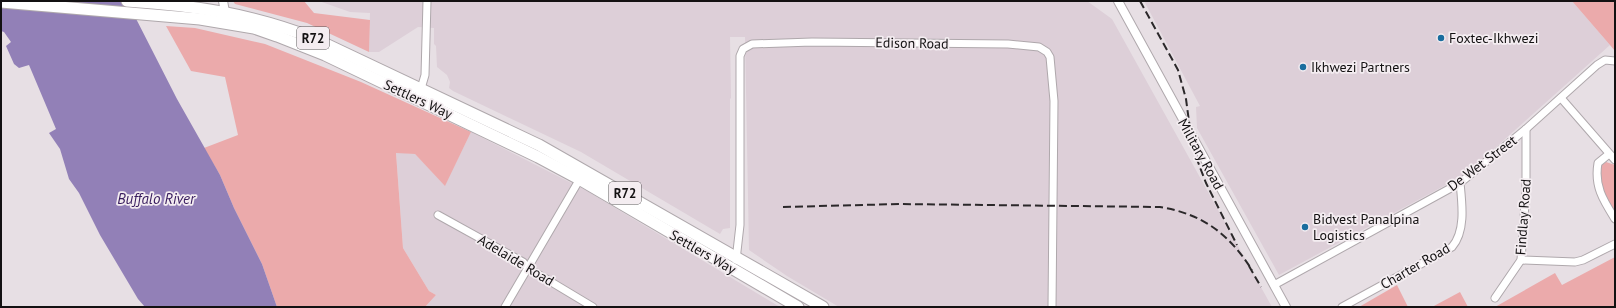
<svg xmlns="http://www.w3.org/2000/svg" width="1616" height="308" viewBox="0 0 1616 308" font-family="'PT Sans',sans-serif">
<style>
.built{fill:#ddcfd8}
.green{fill:#ebaaab}
.water{fill:#9280b7}
.lines{fill:none;stroke-linecap:round;stroke-linejoin:round}
.minor-casing{stroke:#afa8ac;stroke-width:9}
.tertiary-casing{stroke:#afa8ac;stroke-width:10}
.primary-casing{stroke:#afa8ac;stroke-width:13}
.minor{stroke:#fff;stroke-width:7}
.tertiary{stroke:#fff;stroke-width:8}
.primary{stroke:#fff;stroke-width:11}
.rail{stroke:#2b282a;stroke-width:2;stroke-dasharray:8 4;stroke-linecap:butt}
.poi-dot{fill:#196d9e;stroke:#f4edf1;stroke-width:1.5}
.labels{text-anchor:middle;stroke-width:3.5;stroke-linejoin:round;paint-order:stroke}
.shield{fill:#f4edf1;stroke:#565355;stroke-width:1}
.shield-label{font-size:13px;font-weight:bold;fill:#131112}
.poi-label{font-size:14px;fill:#131112;stroke:#f4edf1;text-anchor:start}
.street-label{font-size:14px;fill:#131112;stroke:#f4edf1}
.water-label{font-size:15px;font-style:italic;fill:#381c5e;stroke:#f4edf1}
</style>
<rect width="100%" height="100%" fill="#e7dfe4"/>
<g class="built">
<polygon points="319,1 1087,1 1112,19 1272,307 839,307 787,276 749,250 745,37 730,37 731,98 730,99 730,228 723,229 720,234 581,152 453,91 449,88 450,82 447,75 437,67 436,46 434,44 434,28 418,27 379,52 369,52 370,13 350,12"/>
<polygon points="1144,1 1572,1 1610,45 1466,174 1279,275 1197,128 1196,107 1200,106"/>
<polygon points="471,132 587,191 780,307 425,307 436,295 429,291 403,248 396,152 415,154 445,185"/>
</g>
<g class="green">
<polygon points="233,1 304,1 314,13 370,20 369,52 307,23 235,4"/>
<polygon points="1572,1 1615,1 1615,51 1610,45"/>
<polygon points="166,26 195,28 265,44 361,82 471,132 445,186 415,154 396,153 403,248 429,291 436,295 425,307 277,307 262,264 234,208 220,175 204,148 238,135 225,77 191,71"/>
<polygon points="1606,162 1615,165 1615,217 1601,192 1600,166"/>
<polygon points="1615,257 1615,307 1495,307 1555,273 1562,285"/>
<polygon points="1397,285 1408,307 1359,307"/>
<polygon points="1460,292 1468,307 1432,307"/>
</g>
<polygon class="water" points="1,1 127,1 177,99 220,175 234,208 262,264 277,307 145,307 138,299 100,235 79,193 69,179 60,149 49,133 56,129 29,65 19,68 14,64 6,46 11,42 4,32 1,31"/>
<g class="lines">
<g class="minor-casing">
<g id="minor">
<polyline points="420,92 425,75 427,1"/>
<polyline points="1561,98 1615,160"/>
<path d="M1609 154 1598 163C1594 186 1603 200 1615 219"/>
<polyline points="438,215 523,262 528,268 593,307"/>
<polyline points="736,260 740,225 740,56 743,49 752,44 812,42 1008,44 1039,47 1047,52 1050,57 1054,101 1052,307"/>
<polyline points="1521,260 1575,262 1583,260 1615,244"/>
<polyline points="1274,285 1460,183 1526,129 1597,65 1605,60 1615,61"/>
<polyline points="1495,298 1521,260 1526,189 1526,129"/>
<polyline points="505,307 581,177"/>
<path d="M1342 307 1452 247C1466 231 1462 203 1460 183"/>
</g>
</g>
<g class="tertiary-casing">
<g id="tertiary">
<polyline points="223,1 225,12 224,18"/>
<polyline points="1118,1 1286,307"/>
</g>
</g>
<g class="primary-casing">
<g id="primary">
<path d="M127 1C192 5 251 14 313 38L539 145 823 307"/>
<polyline points="1,2 200,19 254,28 277,36 325,55 538,157 579,179 798,307"/>
</g>
</g>
<use href="#minor" class="minor"/>
<use href="#tertiary" class="tertiary"/>
<use href="#primary" class="primary"/>
<g class="rail">
<polyline points="1140,1 1178,70 1186,99 1192,144 1198,162 1206,183 1237,245"/>
<path d="M783 207 900 204 1160 207C1203 214 1229 234 1252 270"/>
<polyline points="1249,266 1261,287"/>
</g>
</g>
<g class="poi-dot">
<circle cx="1441" cy="38" r="4"/>
<circle cx="1303" cy="67" r="4"/>
<circle cx="1305" cy="227" r="4"/>
</g>
<g class="labels">
<g class="shield">
<rect x="297" y="27" width="32" height="22" rx="3"/>
<rect x="609" y="182" width="32" height="22" rx="3"/>
</g>
<g class="shield-label">
<text x="313" y="43">R72</text>
<text x="625" y="198">R72</text>
</g>
<g class="poi-label">
<text x="1449" y="43">Foxtec-Ikhwezi</text>
<text x="1311" y="72">Ikhwezi Partners</text>
<text x="1313" y="224">Bidvest Panalpina<tspan x="1313" dy="16">Logistics</tspan></text>
</g>
<g class="street-label">
<text transform="translate(912 43) rotate(1)" y="5">Edison Road</text>
<text transform="translate(418 99) rotate(25)" y="5">Settlers Way</text>
<text transform="translate(1201 154) rotate(61)" y="5">Military Road</text>
<text transform="translate(1482 163) rotate(-37)" y="5">De Wet Street</text>
<text transform="translate(1523 217) rotate(-86)" y="5">Findlay Road</text>
<text transform="translate(703 252) rotate(30)" y="5">Settlers Way</text>
<text transform="translate(516 260) rotate(31)" y="5">Adelaide Road</text>
<text transform="translate(1415 266) rotate(-30)" y="5">Charter Road</text>
</g>
<g class="water-label">
<text x="156" y="204">Buffalo River</text>
</g>
</g>
<rect width="1616" height="308" fill="none" stroke="#131112" stroke-width="4"/>
</svg>
